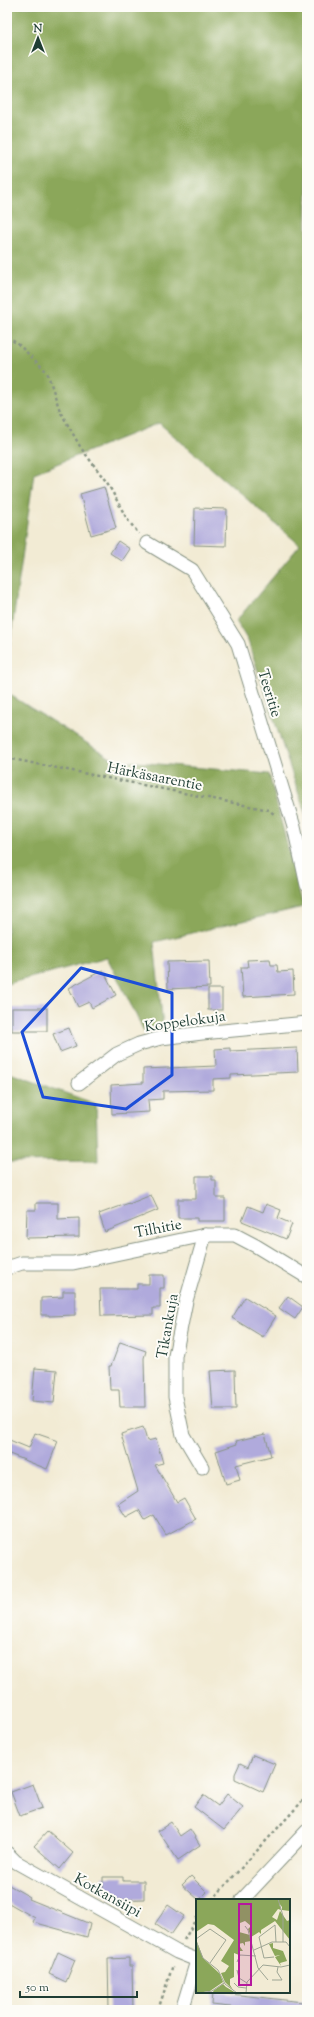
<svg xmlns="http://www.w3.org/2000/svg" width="314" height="2017" viewBox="0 0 314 2017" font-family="'Sorts Mill Goudy',serif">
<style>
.forest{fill:#8ba75a;stroke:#557247}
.building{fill:#b0aadc}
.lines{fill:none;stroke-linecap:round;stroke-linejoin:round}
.street-casing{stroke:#889484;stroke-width:15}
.path{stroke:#889484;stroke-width:2.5;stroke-dasharray:3 3;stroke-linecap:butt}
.street{stroke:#fff;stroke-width:13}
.marked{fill:none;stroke:#1d4ed8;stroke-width:3;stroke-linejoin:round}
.labels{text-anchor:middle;stroke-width:4;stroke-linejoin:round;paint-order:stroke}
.street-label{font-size:15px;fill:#1f3d34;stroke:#fdfcf7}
.inset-road{fill:none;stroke:#9ea594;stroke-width:1}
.view{fill:#b5179e;fill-opacity:0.15;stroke:#b5179e;stroke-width:2}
.inset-edge{fill:none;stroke:#1f3d34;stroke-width:2}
</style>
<rect width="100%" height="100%" fill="#fdfcf7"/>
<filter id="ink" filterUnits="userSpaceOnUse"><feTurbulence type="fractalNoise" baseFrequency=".025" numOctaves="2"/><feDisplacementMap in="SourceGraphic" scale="8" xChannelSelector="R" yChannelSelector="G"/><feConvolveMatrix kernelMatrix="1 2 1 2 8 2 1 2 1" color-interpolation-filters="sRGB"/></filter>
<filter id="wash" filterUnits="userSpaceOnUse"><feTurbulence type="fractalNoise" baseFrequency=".012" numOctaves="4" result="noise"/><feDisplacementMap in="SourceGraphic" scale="16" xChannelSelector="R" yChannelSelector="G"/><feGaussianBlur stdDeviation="0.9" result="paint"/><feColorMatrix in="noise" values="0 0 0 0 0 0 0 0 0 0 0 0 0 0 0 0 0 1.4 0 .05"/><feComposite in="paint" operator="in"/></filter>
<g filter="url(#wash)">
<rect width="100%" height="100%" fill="#f2ebd4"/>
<g class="forest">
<polygon points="7,7 307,7 306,816 248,641 236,621 300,545 159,423 34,473 7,664"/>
<polygon points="7,693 114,760 269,774 303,907 154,942 163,1026 144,1031 107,957 7,984"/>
<polygon points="7,1072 96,1104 98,1161 8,1162 7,1168"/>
</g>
<g id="blocks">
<g class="building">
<polygon points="104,487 116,528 91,535 80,494"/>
<polygon points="195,508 227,509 226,546 194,545"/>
<polygon points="118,541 130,549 122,561 110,553"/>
<polygon points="270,959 271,965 277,965 278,972 293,971 294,994 243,997 241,967 248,967 247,960"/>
<polygon points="209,961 210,987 168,989 167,962"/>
<polygon points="103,970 116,995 92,1008 89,1002 78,1007 69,988"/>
<rect x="208" y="989" width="14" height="21"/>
<rect x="12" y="1008" width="35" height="23"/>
<polygon points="69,1028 76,1046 60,1052 53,1034"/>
<polygon points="230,1048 230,1051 297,1048 298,1072 231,1075 231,1078 213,1079 213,1090 163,1091 163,1099 148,1100 149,1112 112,1114 111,1085 143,1083 143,1069 216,1066 215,1049"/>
<polygon points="196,1176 212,1176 212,1180 216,1180 216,1198 225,1198 225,1221 197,1221 197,1218 178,1218 178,1199 196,1199"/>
<polygon points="151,1195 158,1210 105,1232 99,1214 129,1203 129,1204"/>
<polygon points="36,1203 58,1203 58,1219 79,1218 79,1237 26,1238 27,1210 36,1210"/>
<polygon points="266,1204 281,1210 278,1218 292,1224 286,1239 242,1221 248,1206 263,1212"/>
<polygon points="149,1275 164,1275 164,1288 160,1288 160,1308 153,1308 153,1315 101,1316 100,1289 137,1289 137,1284 149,1284"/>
<polygon points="63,1291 75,1291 75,1315 49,1316 49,1315 41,1315 41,1298 63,1297"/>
<polygon points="288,1296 303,1307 295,1319 279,1308"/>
<polygon points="245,1297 276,1316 263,1337 232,1318"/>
<polygon points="120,1342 146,1351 144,1358 145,1407 120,1407 119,1390 110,1390 109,1366 111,1366"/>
<polygon points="35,1368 57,1370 54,1403 32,1401"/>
<polygon points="235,1370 236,1409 213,1409 210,1371"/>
<polygon points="143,1427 147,1441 156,1439 163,1463 155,1465 177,1502 184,1498 196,1519 166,1535 154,1515 145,1520 139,1510 126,1517 118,1504 138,1491 121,1434"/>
<polygon points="35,1433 58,1441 47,1469 7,1453 7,1439 29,1448"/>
<polygon points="265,1434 271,1456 236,1465 240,1480 226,1484 216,1451 237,1444 236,1441"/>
<polygon points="253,1755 275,1764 263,1792 235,1779 235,1774 240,1763 248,1767"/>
<polygon points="33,1784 42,1808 20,1816 11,1792"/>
<polygon points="227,1794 243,1807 224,1830 194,1807 203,1795 218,1806"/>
<polygon points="171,1822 180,1836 190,1829 200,1845 178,1860 158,1831"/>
<polygon points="48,1831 73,1853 60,1869 34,1846"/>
<polygon points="191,1876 207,1892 199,1900 182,1885"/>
<polygon points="103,1877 123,1877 123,1881 144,1881 144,1899 109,1900 109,1895 103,1895"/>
<polygon points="7,1884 30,1897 29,1899 90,1924 87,1937 33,1922 35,1918 7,1902"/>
<polygon points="168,1905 184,1916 171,1935 155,1924"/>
<polygon points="58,1952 75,1960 66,1982 49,1974"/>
<polygon points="129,1958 129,1966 132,1966 133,2010 109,2010 108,1959"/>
<polygon points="213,1992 303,2002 303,2010 257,2010 212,2005"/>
</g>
</g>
</g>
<g filter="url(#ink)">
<use href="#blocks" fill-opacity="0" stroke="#889484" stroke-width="1"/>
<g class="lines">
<g class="street-casing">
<g id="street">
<polyline points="147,543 192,570 238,644 294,827 307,885"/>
<polyline points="79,1083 117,1054 139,1044 161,1038 202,1033 307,1023"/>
<polyline points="7,1268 22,1263 73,1263 205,1235 235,1235 256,1246 307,1277"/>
<polyline points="202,1467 183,1435 175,1397 175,1356 186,1301 205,1235"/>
<polyline points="7,1853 16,1862 177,1952 197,1960"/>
<polyline points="242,1900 307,1831"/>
<polyline points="182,2010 197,1961"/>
</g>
</g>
<g class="path">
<polyline points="7,338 17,343 47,372 60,411 81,448 108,484 127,519 139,534"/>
<polyline points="7,758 269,810 275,815"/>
<polyline points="212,1900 307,1796"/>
<polyline points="184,1940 197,1917"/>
<polyline points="158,2010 173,1965"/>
</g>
<use href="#street" class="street"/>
</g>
</g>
<path class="marked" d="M81 968 172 993V1075L126 1109 43 1097 22 1032Z"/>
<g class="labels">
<g class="street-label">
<text transform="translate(270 693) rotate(73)" y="5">Teeritie</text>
<text transform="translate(155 776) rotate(11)" y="5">Härkäsaarentie</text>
<text transform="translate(185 1021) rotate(-8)" y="5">Koppelokuja</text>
<text transform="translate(158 1228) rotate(-11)" y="5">Tilhitie</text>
<text transform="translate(167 1326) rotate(-80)" y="5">Tikankuja</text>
<text transform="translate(108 1895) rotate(29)" y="5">Kotkansiipi</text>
</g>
</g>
<g transform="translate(196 1899)">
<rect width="94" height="94" fill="#f2ebd4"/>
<path d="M0 0H94V12L86 11V8L83 4 85 11 82 10 76 18 81 21 84 12 91 22 94 21V41L79 22 65 31V35L63 33 55 38 52 30 55 27 49 22 44 24 43 33 54 36 55 42 49 43V47L47 44 42 45 47 52H43V56L38 54V78L34 80V86L37 91 29 83 25 74 29 73 33 67 25 62 38 41 18 26 12 25 0 33ZM0 40 7 59 24 75 27 83 14 92 1 94ZM77 44V49L87 52 91 62 84 64 85 67 79 58 84 56 79 57 73 45ZM27 85 30 88 40 94H18L17 92Z" fill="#8ba75a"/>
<path class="inset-road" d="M82 0 87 17V43M49 27 52 31 62 69 72 81M0 40 14 30 30 41 14 64M0 42 7 59 22 71 29 85 41 94M58 51 76 43H90L94 48M78 58 68 59 63 38 79 26 80 43M41 63 44 56 60 57M41 71 43 79 51 84M76 81H86L81 73 82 68M38 84 42 88 50 89M4 94 16 92 28 84M50 94 51 83 67 66 85 68 94 66"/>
<path class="view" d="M43 5H55V86H43Z"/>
<rect width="94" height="94" class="inset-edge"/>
</g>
<rect width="314" height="2017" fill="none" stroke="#fdfcf7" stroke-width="24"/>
<g transform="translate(38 38)" stroke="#fdfcf7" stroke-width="3" paint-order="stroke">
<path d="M0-3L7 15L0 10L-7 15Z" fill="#1f3d34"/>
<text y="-6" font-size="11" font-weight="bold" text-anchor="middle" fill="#1f3d34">N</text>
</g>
<path d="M20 1991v6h117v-6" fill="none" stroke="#1f3d34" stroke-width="2"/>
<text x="26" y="1991" font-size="12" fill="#1f3d34" stroke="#fdfcf7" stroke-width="3" paint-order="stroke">50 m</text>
</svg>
